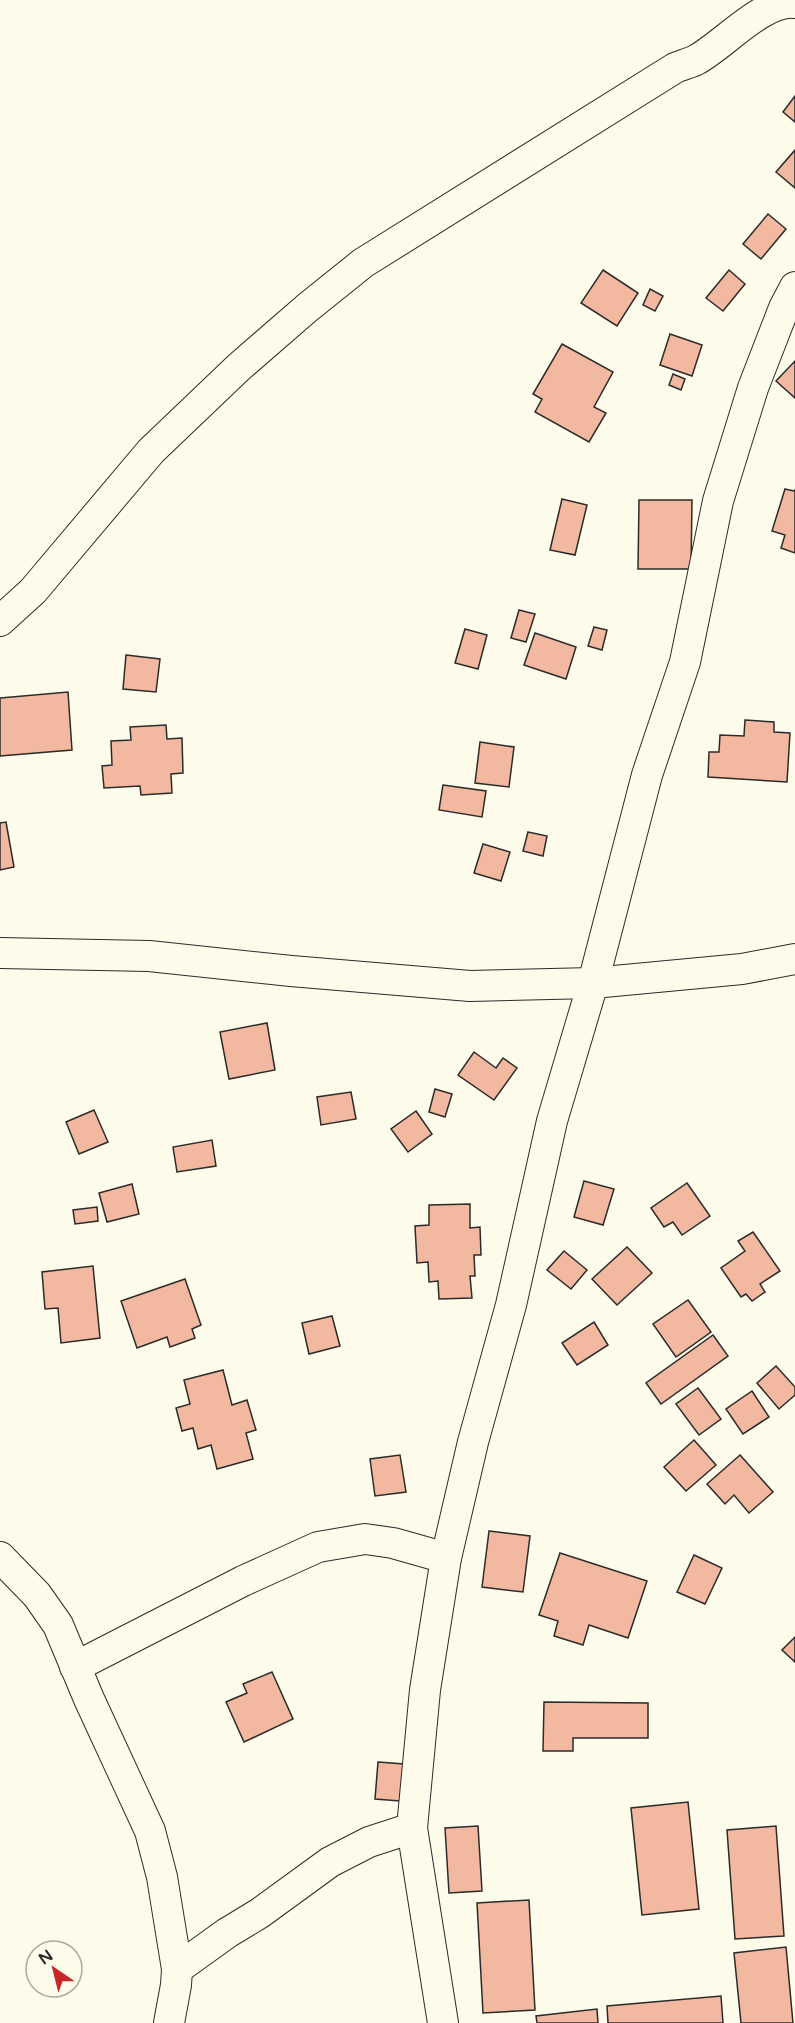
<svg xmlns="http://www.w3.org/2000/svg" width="795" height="2023" viewBox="0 0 795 2023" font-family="'Varela Round',sans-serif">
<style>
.building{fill:#f2b8a0;stroke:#2b2b2b;stroke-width:1.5}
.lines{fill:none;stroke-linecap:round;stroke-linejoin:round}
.minor-casing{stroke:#2b2b2b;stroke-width:32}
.minor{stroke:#fdfbea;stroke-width:30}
</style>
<rect width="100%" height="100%" fill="#fdfbea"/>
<g class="building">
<polygon points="795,96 795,122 783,112"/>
<polygon points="795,150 795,188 776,172"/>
<polygon points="768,214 786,229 761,259 743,244"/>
<polygon points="603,270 638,293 617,326 581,303"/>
<polygon points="729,270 745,284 723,311 706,298"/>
<polygon points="650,289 663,296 655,311 643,305"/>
<polygon points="670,334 702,345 692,376 660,365"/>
<polygon points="562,344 613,372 594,407 606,413 589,442 535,412 542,399 533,394"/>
<polygon points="795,361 795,398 776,381"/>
<polygon points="673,374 685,379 681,390 669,385"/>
<polygon points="785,489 794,491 795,490 795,553 781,548 785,535 772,531"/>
<polygon points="562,499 587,505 575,555 550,550"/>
<polygon points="639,500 692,500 691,569 638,569"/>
<polygon points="519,610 535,614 526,642 511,638"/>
<polygon points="594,627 607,630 602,650 588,646"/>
<polygon points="465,629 487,635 478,669 455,663"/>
<polygon points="535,633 576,647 566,679 524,665"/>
<polygon points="126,655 160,659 156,692 123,689"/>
<polygon points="68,692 72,750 0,756 0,698"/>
<polygon points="745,720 774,722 774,732 790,733 787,782 708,777 709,752 719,752 720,735 744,736"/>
<polygon points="166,725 167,739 182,738 183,773 171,774 172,793 141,795 140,786 104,788 102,766 112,765 111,741 131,740 130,727"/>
<polygon points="480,742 514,747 509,787 475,783"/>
<polygon points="443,785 486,791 482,817 439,810"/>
<polygon points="6,822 14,867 0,870 0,823"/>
<polygon points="528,832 547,836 543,856 523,851"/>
<polygon points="483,844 510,852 501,881 474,873"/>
<polygon points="267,1023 275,1070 229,1079 220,1032"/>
<polygon points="474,1052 496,1068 503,1058 517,1068 494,1100 458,1075"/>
<polygon points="435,1089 452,1094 445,1117 429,1112"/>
<polygon points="351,1092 356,1119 321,1125 317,1097"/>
<polygon points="94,1110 108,1142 79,1154 66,1122"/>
<polygon points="416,1111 432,1134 408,1152 391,1129"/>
<polygon points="212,1140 216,1166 177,1172 173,1147"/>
<polygon points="584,1181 614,1189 603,1225 574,1217"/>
<polygon points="687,1183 710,1216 682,1235 673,1222 664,1227 651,1208"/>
<polygon points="132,1184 139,1214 107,1222 99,1193"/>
<polygon points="470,1204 470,1228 480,1227 481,1255 474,1255 475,1276 470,1276 472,1298 439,1299 438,1281 429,1282 428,1262 417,1263 415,1226 429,1225 429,1205"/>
<polygon points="97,1207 98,1221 75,1224 73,1210"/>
<polygon points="753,1232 780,1271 760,1284 765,1292 752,1301 746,1294 741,1297 721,1268 745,1251 738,1241"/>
<polygon points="627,1247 652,1273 617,1305 592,1279"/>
<polygon points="564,1251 587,1270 571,1289 547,1270"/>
<polygon points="93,1266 100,1338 61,1343 58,1308 45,1309 42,1272"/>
<polygon points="185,1279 201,1325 192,1329 195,1338 170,1347 167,1337 137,1348 121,1301"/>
<polygon points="688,1300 711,1332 676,1357 653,1324"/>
<polygon points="332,1316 340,1346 309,1354 302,1323"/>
<polygon points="594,1322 608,1345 577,1365 562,1343"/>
<polygon points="713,1335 728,1356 661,1404 646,1383"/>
<polygon points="776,1366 795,1387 795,1395 779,1409 757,1383"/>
<polygon points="223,1370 232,1405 247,1400 256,1430 246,1433 253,1459 217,1469 211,1445 198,1449 193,1428 182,1431 176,1408 190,1404 184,1380"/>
<polygon points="698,1388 721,1419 699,1435 676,1404"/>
<polygon points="752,1391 769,1417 743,1434 726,1409"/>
<polygon points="694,1440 716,1465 686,1491 664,1467"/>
<polygon points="400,1455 406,1492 375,1496 370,1459"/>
<polygon points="740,1455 773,1492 749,1513 734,1495 725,1504 707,1484"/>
<polygon points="489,1531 530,1536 523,1592 482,1587"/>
<polygon points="560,1553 647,1581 628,1638 589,1625 583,1645 554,1636 558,1621 539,1615"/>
<polygon points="694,1555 722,1568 705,1604 677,1592"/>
<polygon points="795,1637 795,1662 782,1650"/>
<polygon points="272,1672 293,1719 244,1742 226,1702 247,1693 243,1684"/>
<polygon points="544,1702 648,1703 648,1738 573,1738 573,1751 543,1751"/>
<polygon points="378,1762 404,1764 400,1801 375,1799"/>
<polygon points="688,1802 699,1909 642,1915 631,1808"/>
<polygon points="478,1826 482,1891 449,1893 445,1828"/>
<polygon points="776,1826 784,1936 735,1939 727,1830"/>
<polygon points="529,1900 535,2010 483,2013 477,1903"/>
<polygon points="786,1947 793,2023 741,2023 734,1953"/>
<polygon points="721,1996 723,2023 608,2023 607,2006"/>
<polygon points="597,2009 598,2023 537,2023 536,2016"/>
</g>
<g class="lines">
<g class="minor-casing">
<g id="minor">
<path d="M0 621 33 591 151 451 239 367 307 308 363 263 675 68C682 65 690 63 696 60 724 45 762 0 795 3"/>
<polyline points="0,953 149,956 291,971 470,986 593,983 742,969 795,959"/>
<polyline points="0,1557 37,1595 58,1625 89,1699 150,1831 162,1877 177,1969 176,1985 169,2023"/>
<polyline points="75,1667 243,1581 318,1547 365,1539 393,1543 446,1558"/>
<polyline points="177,1969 227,1933 260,1913 330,1862 369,1842 412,1828"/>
<polyline points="443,2023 412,1828 425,1690 446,1558 473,1442 511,1305 552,1121 593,983 647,775 685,662 718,501 753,388 784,308 795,287"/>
</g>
</g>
<use href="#minor" class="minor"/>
</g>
<g transform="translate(54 1969) rotate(325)"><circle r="28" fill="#fdfbea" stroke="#a9a89e" stroke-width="1.5"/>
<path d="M0-4.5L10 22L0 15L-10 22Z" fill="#c62828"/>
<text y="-9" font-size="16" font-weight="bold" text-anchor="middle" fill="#2b2b2b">N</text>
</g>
</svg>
